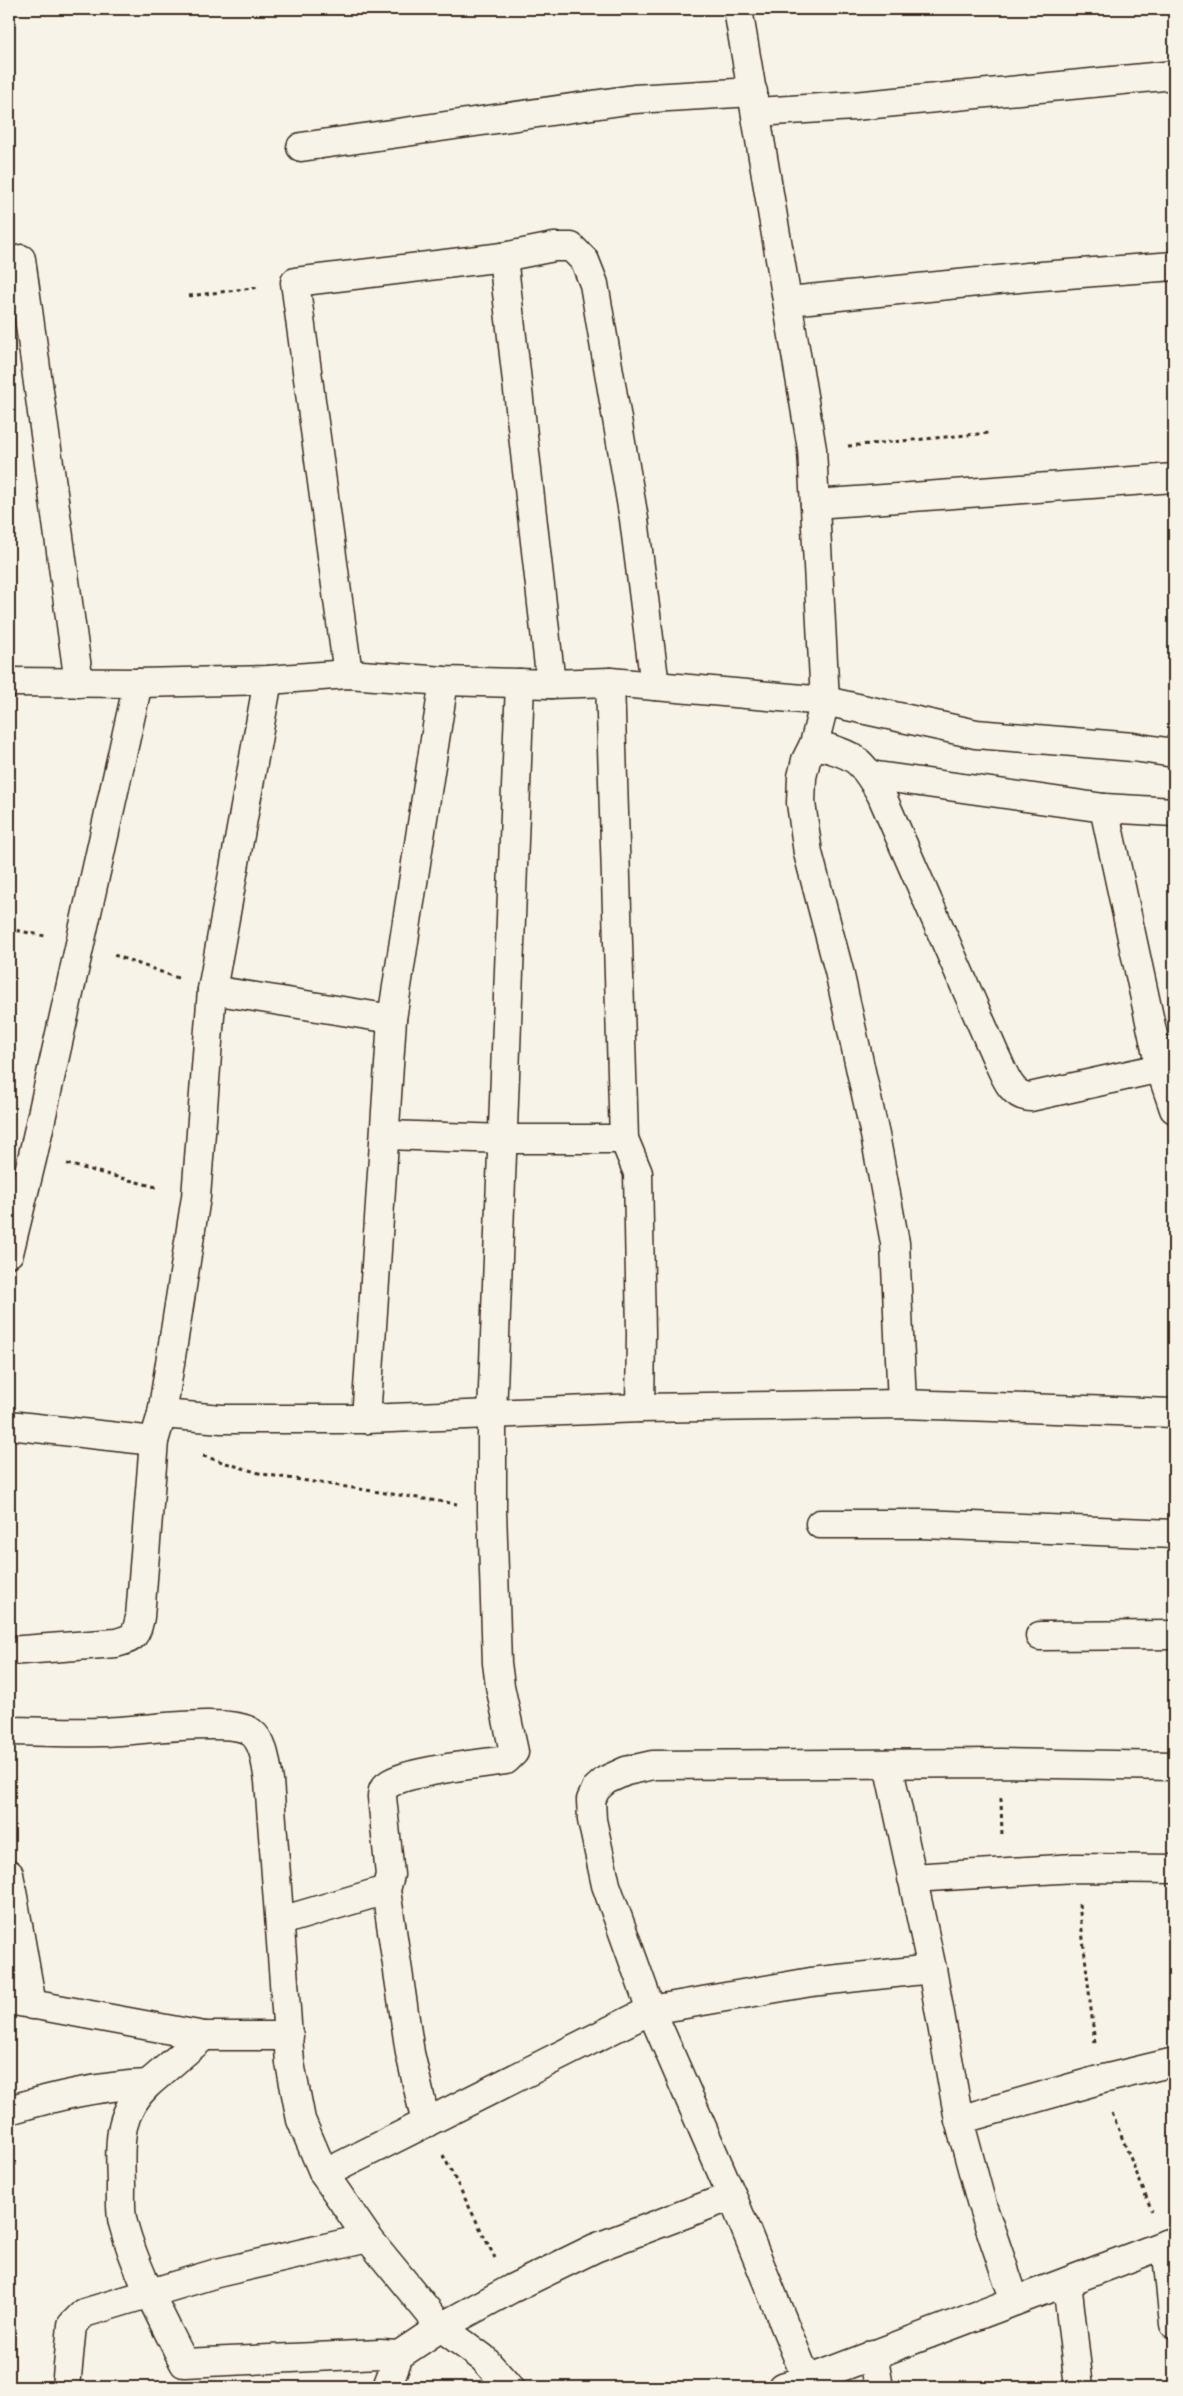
<svg xmlns="http://www.w3.org/2000/svg" width="1183" height="2396" viewBox="0 0 1183 2396" font-family="'Architects Daughter',sans-serif">
<style>
.lines{fill:none;stroke-linecap:round;stroke-linejoin:round}
.minor-casing{stroke:#3b2a1e;stroke-width:31}
.path{stroke:#3b2a1e;stroke-width:3;stroke-dasharray:4 4;stroke-linecap:butt}
.minor{stroke:#f7f3e8;stroke-width:28}
</style>
<rect width="100%" height="100%" fill="#f7f3e8"/>
<filter id="ink" filterUnits="userSpaceOnUse"><feTurbulence type="fractalNoise" baseFrequency=".02" numOctaves="2"/><feDisplacementMap in="SourceGraphic" scale="10" xChannelSelector="R" yChannelSelector="G"/><feConvolveMatrix kernelMatrix="1 2 1 2 8 2 1 2 1" color-interpolation-filters="sRGB"/></filter>
<g filter="url(#ink)">
<g class="lines">
<g class="minor-casing">
<g id="minor">
<polyline points="738,9 812,449 825,701 814,744 806,760 802,777 801,803 808,853 839,971 875,1135 895,1243 902,1404"/>
<polyline points="757,112 854,106 1174,75"/>
<polyline points="301,147 634,99 753,92"/>
<polyline points="503,257 551,684"/>
<polyline points="21,259 79,683"/>
<polyline points="789,301 1028,277 1174,266"/>
<polyline points="815,504 1174,478"/>
<polyline points="348,674 295,282 503,257 554,247 571,247 585,261 594,284 634,519 655,686"/>
<polyline points="444,681 392,1019 366,1419 640,1408 902,1404 1174,1413"/>
<polyline points="9,682 138,683 268,680 348,674 444,681 551,684 610,682 825,701 976,734 1133,747 1174,753"/>
<polyline points="610,682 624,1139 638,1173 641,1332 640,1408"/>
<path d="M814 744C855 756 859 756 881 794L996 1057C1004 1073 1010 1096 1030 1097L1160 1068 1174 1067"/>
<polyline points="870,775 1104,808 1174,812"/>
<polyline points="1104,808 1160,1068 1174,1109"/>
<polyline points="212,990 392,1019"/>
<polyline points="386,1135 505,1139 624,1139"/>
<polyline points="9,1253 33,1155 138,683"/>
<polyline points="162,1414 222,1419 366,1419"/>
<polyline points="9,1425 154,1441"/>
<polyline points="820,1524 921,1524 1174,1534"/>
<polyline points="1040,1636 1174,1635"/>
<path d="M9 1651 116 1643C135 1638 136 1635 140 1617L154 1441 162 1414 196 1197 212 990 268 680"/>
<path d="M9 1731C39 1731 70 1733 100 1732 131 1732 230 1716 251 1732 265 1743 266 1765 269 1781L290 2063 301 2120 324 2174 368 2238 441 2327 483 2358 509 2387"/>
<polyline points="888,1764 932,1969 959,2120 982,2205 1015,2301"/>
<polyline points="9,1874 32,2005"/>
<polyline points="912,1878 1075,1868 1174,1869"/>
<polyline points="281,1921 386,1890"/>
<polyline points="9,2000 204,2036 289,2036"/>
<polyline points="148,2084 204,2036"/>
<path d="M9 2110C56 2096 99 2086 148 2084 116 2115 120 2144 121 2185 121 2197 120 2212 123 2223 136 2272 162 2318 184 2363L380 2354 399 2355"/>
<polyline points="959,2120 1099,2080 1174,2062"/>
<path d="M426 2123 410 2053 386 1890 390 1875 382 1797C382 1791 384 1787 389 1784 407 1771 480 1764 506 1760L514 1752 500 1686 497 1663 492 1510V1415L520 683"/>
<polyline points="324,2174 651,2010 811,1982 932,1969"/>
<polyline points="1166,2244 1174,2324"/>
<polyline points="1067,2282 1079,2387"/>
<polyline points="873,2354 879,2387"/>
<polyline points="807,2380 732,2196 651,2010 606,1885 592,1820 591,1800 596,1789 606,1780 626,1771 653,1765 1001,1763 1174,1766"/>
<polyline points="66,2387 72,2325 84,2313 217,2273 368,2238"/>
<polyline points="387,2387 399,2355 441,2327 511,2289 595,2248 732,2196"/>
<polyline points="782,2387 807,2380 1174,2241"/>
</g>
</g>
<g class="path">
<polyline points="189,296 260,287"/>
<polyline points="848,446 989,433"/>
<polyline points="9,929 45,936"/>
<polyline points="114,955 178,978"/>
<polyline points="67,1164 160,1188"/>
<polyline points="203,1456 262,1474 457,1504"/>
<polyline points="1001,1798 1002,1837"/>
<polyline points="1079,1904 1095,2044"/>
<polyline points="1112,2113 1152,2211"/>
<polyline points="443,2155 495,2258"/>
</g>
<use href="#minor" class="minor"/>
</g>
</g>
<rect width="1183" height="2396" fill="none" stroke="#f7f3e8" stroke-width="30"/>
<rect x="15" y="15" width="1153" height="2366" fill="none" stroke="#3b2a1e" stroke-width="2" filter="url(#ink)"/>
</svg>
